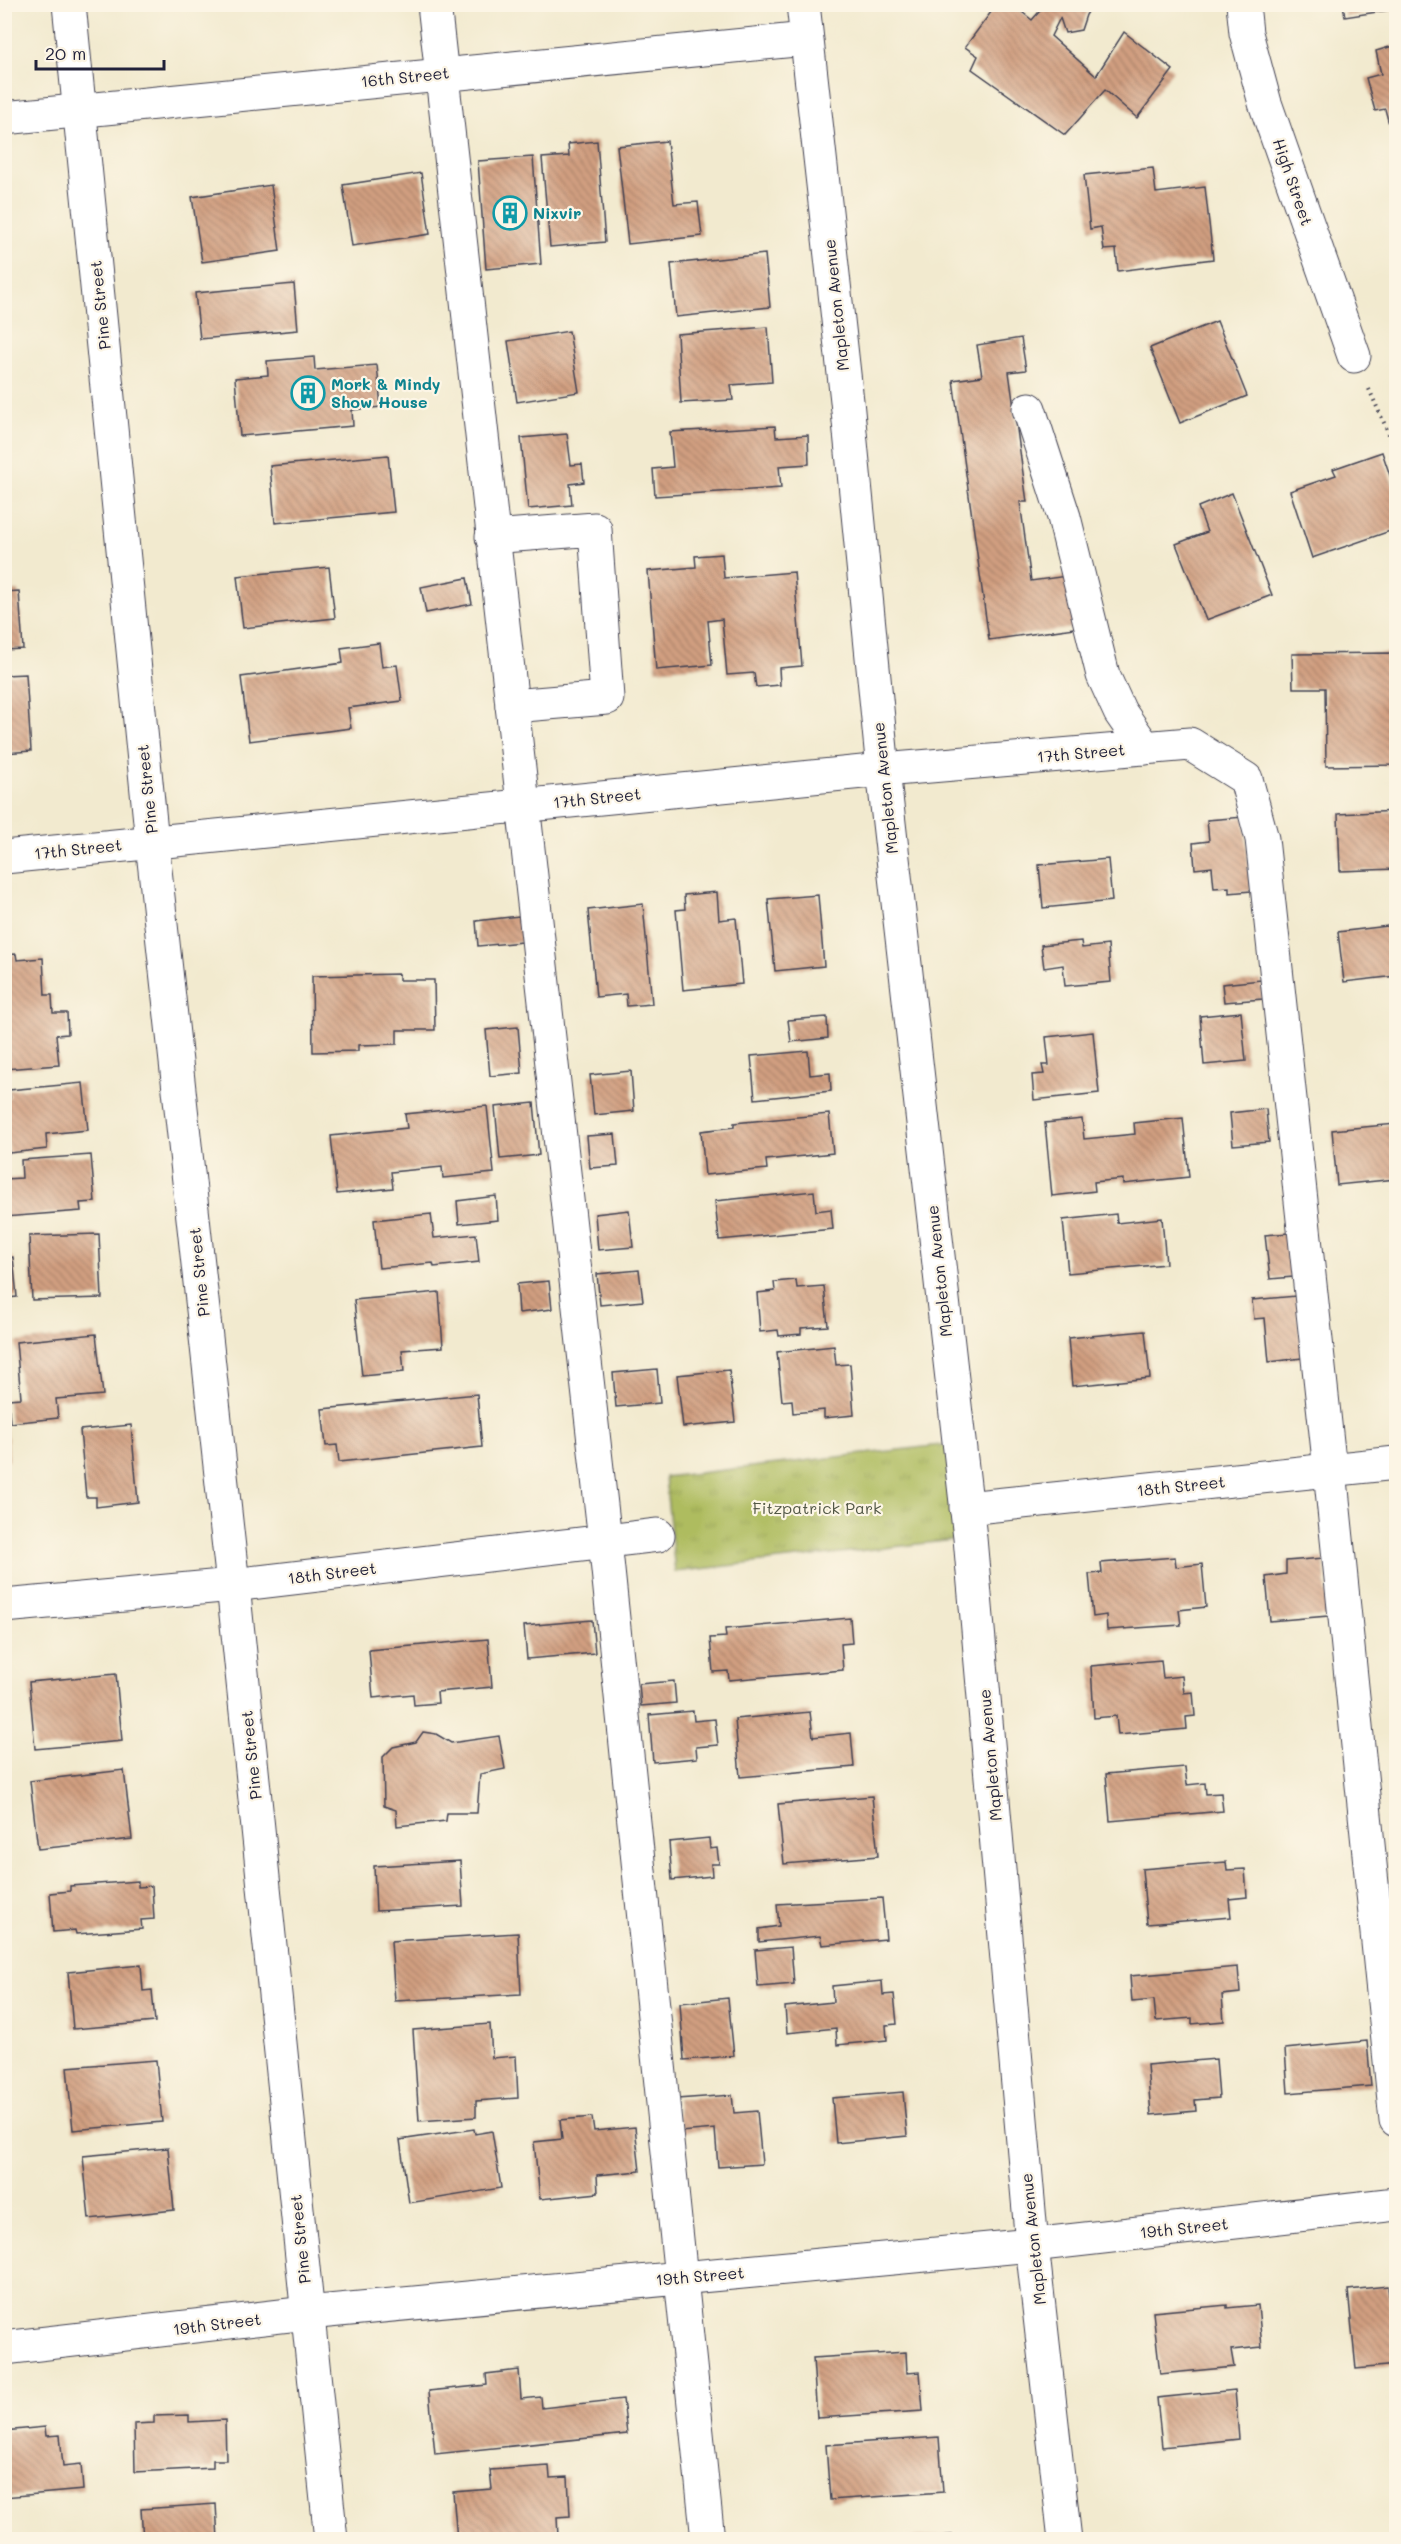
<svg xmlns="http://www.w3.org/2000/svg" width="1401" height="2544" viewBox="0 0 1401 2544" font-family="Mali,sans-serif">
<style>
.park{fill:url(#park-tufts);stroke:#686f4c;stroke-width:1.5}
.building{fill:url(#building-back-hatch)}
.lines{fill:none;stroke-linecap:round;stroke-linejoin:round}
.minor-casing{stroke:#414051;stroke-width:35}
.path{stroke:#414051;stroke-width:4;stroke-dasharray:1.5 4.5;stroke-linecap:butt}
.minor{stroke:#fff;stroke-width:33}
.labels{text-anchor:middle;stroke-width:4.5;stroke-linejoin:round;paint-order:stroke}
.street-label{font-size:16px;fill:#22223b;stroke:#fcf5e5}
.culture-label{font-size:16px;font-weight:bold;fill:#0d838f;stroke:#fcf5e5;text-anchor:start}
.park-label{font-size:16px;fill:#535847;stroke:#fcf5e5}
</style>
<defs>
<pattern id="park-tufts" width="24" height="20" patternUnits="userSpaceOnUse" patternTransform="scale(1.5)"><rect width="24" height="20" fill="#aebc5e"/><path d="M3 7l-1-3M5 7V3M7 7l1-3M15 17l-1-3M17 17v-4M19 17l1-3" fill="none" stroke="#95a153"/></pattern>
<pattern id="building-back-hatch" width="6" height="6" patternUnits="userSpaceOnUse" patternTransform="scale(1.5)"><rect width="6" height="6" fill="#d19f80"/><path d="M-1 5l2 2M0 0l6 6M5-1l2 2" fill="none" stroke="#a9816a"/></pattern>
</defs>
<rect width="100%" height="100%" fill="#fcf5e5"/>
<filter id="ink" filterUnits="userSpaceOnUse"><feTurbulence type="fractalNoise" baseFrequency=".0167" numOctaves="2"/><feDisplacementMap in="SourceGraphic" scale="12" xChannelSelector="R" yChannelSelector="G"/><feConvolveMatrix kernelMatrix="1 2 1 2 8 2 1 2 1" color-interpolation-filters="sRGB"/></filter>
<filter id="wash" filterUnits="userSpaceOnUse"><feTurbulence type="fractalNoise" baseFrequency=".008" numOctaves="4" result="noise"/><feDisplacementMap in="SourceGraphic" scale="24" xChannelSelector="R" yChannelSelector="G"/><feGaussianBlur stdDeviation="1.35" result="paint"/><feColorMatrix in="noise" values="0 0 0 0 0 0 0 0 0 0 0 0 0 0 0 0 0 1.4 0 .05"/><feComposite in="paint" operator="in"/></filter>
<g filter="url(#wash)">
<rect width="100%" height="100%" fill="#f2eacf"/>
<polygon class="park" points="958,1443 970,1538 675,1572 665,1477"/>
<g id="blocks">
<g class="building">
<polygon points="997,4 1012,4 1032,20 1046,4 1093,4 1086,15 1081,30 1065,33 1060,18 1051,36 1096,76 1124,32 1173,70 1137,118 1105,90 1065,135 972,69 978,56 965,47"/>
<polygon points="1343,4 1396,4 1396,9 1345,17"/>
<polygon points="1396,45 1396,150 1385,109 1375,111 1366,78 1381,74 1376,51"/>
<polygon points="597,141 605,242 550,247 542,158 569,156 568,144"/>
<polygon points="667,141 674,204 698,202 702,236 628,244 617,146"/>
<polygon points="533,157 541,264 486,269 478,161"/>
<polygon points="1153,168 1156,193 1205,187 1213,259 1118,271 1116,249 1104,250 1101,227 1090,229 1084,175"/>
<polygon points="421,173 430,234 352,246 343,185"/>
<polygon points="271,185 280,251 202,262 192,197"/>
<polygon points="765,254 770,307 676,317 671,264"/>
<polygon points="294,284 298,330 200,339 195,293"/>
<polygon points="1217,321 1247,396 1180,423 1150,348"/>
<polygon points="768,327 772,382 731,385 733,400 681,403 677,334"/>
<polygon points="569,331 579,392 517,402 508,341"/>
<polygon points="1021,338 1026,370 1009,372 1027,502 1020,502 1031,581 1074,575 1081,627 989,640 953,380 982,376 977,345"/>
<polygon points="314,357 315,370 377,365 381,407 352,410 353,426 240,436 235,378 268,375 267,361"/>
<rect x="4" y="400" width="3" height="87"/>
<polygon points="775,426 776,437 808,435 809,464 779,466 781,488 655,496 653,469 673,467 670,432"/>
<polygon points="567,434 571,465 582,464 584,482 570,484 572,505 528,509 521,438"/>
<polygon points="1382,452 1396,493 1396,529 1312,558 1290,491 1336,475 1333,469"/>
<polygon points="388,455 394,512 275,523 270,466"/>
<polygon points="1232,493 1272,595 1206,620 1176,544 1207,532 1198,507"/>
<polygon points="6,501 9,564 4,564 4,502"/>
<polygon points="722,554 724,578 794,572 802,666 779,668 780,685 756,687 754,673 727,675 722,619 708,621 712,665 656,670 648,571 696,567 695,556"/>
<polygon points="329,567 335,618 243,628 237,576"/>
<polygon points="467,578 472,604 426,613 421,587"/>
<polygon points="19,591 23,649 4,650 4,592"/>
<polygon points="379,643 382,667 397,665 402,701 348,708 351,728 249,741 241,677 343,663 341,648"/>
<polygon points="1396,653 1396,765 1326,766 1325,688 1293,688 1292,654"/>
<polygon points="26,674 31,751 4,753 4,675"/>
<polygon points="1396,811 1396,869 1340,871 1338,814"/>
<polygon points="1244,817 1251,891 1229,893 1229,887 1214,888 1212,867 1195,869 1193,843 1209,841 1207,820"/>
<polygon points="1108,859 1112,901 1043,908 1039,865"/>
<polygon points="717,892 719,920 736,918 742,984 683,990 676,910 685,909 684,895"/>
<polygon points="818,895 824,966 775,971 768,899"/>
<polygon points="643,904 652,1004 627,1006 626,994 596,997 588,910"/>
<polygon points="519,916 522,942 478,946 476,921"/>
<polygon points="1396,925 1396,976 1344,982 1338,932"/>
<polygon points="1081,941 1082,948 1108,945 1111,982 1065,986 1063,965 1044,968 1041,945"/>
<polygon points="16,954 17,960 43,958 45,995 52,995 53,1013 67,1013 68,1034 56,1035 59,1065 4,1069 4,955"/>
<polygon points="399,974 399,980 434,980 435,1030 397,1030 397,1044 358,1045 358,1051 313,1052 312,976"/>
<polygon points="1261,980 1263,999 1224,1002 1222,984"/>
<polygon points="1241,1012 1246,1061 1204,1065 1200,1016"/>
<polygon points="827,1017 828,1038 791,1042 788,1020"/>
<polygon points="518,1027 522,1073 490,1076 486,1030"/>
<polygon points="1093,1032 1099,1093 1034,1100 1032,1075 1044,1074 1042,1065 1049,1065 1046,1037"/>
<polygon points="808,1051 810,1075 830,1073 831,1091 755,1099 751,1056"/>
<polygon points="631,1071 634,1111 594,1115 590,1075"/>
<polygon points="83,1083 88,1130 46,1134 47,1149 9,1153 6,1129 4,1129 4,1099 10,1098 9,1090"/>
<polygon points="534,1103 539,1155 500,1159 495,1107"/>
<polygon points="487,1106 494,1173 443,1178 442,1167 391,1172 393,1188 337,1194 331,1136 407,1128 405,1114"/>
<polygon points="1266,1109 1269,1142 1233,1145 1230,1113"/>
<polygon points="829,1114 833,1153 766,1160 767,1169 705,1175 701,1131 734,1127 734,1123"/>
<polygon points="1183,1118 1189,1177 1123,1184 1123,1179 1094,1182 1095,1191 1052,1196 1045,1123 1082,1119 1084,1139 1135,1134 1134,1123"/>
<polygon points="1396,1124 1396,1179 1337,1185 1332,1130"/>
<polygon points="615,1134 618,1166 590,1168 587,1136"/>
<polygon points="91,1155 95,1202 80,1203 81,1211 4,1217 4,1179 22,1178 21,1160"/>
<polygon points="814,1191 816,1211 831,1209 833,1229 719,1240 715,1201"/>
<polygon points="496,1196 498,1220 459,1224 457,1201"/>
<polygon points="629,1210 633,1247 598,1250 595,1214"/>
<polygon points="431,1214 434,1238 476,1234 479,1262 434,1267 433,1263 379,1268 374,1220"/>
<polygon points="1116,1214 1117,1223 1162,1218 1166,1264 1068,1273 1063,1220"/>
<polygon points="1289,1233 1293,1277 1270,1279 1265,1235"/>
<polygon points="99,1234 102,1298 32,1300 29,1236"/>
<polygon points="13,1257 17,1297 7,1298 4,1258"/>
<polygon points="639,1270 643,1301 600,1305 597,1274"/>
<polygon points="796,1280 797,1288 824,1286 828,1326 801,1328 801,1334 779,1336 778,1330 760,1332 757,1293 775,1291 774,1282"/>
<polygon points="549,1281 552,1309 519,1313 517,1284"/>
<polygon points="439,1292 443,1347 402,1350 404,1372 362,1376 354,1300"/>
<polygon points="1296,1296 1302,1358 1269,1362 1265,1318 1254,1319 1252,1300"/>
<polygon points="1145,1331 1150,1378 1072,1386 1068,1338"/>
<polygon points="96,1334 103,1395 56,1399 58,1418 10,1423 8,1399 21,1398 16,1342"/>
<polygon points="834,1346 836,1365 850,1364 854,1415 824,1418 824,1410 793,1413 792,1400 782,1401 777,1352"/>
<polygon points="657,1369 660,1403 616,1407 613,1373"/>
<polygon points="729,1370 735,1422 683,1427 677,1375"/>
<polygon points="477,1394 482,1447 339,1462 337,1445 326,1446 322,1409"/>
<polygon points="131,1425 138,1502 96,1507 96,1497 86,1497 80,1430"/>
<polygon points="4,1430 7,1430 9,1461 4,1461"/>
<polygon points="1175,1557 1176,1567 1202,1564 1206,1607 1179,1610 1181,1625 1107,1630 1106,1615 1093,1617 1089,1574 1102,1573 1101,1563"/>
<polygon points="1324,1558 1328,1616 1270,1621 1266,1577 1286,1574 1286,1561"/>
<polygon points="850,1618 852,1643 841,1644 843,1670 729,1680 728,1671 713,1672 710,1638 726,1637 725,1629"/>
<polygon points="592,1620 595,1653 527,1659 524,1626"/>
<polygon points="488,1639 492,1687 437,1692 438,1703 414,1705 413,1694 373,1698 369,1650"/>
<polygon points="1161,1660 1163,1678 1182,1676 1184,1693 1193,1692 1195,1716 1186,1717 1187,1729 1118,1735 1116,1716 1094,1718 1091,1666"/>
<polygon points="116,1674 122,1741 35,1749 29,1682"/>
<polygon points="674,1681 676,1703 641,1706 639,1684"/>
<polygon points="693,1711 694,1721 715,1719 718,1745 696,1747 697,1758 653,1762 649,1715"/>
<polygon points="810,1712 813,1737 851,1733 854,1767 740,1777 735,1719"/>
<polygon points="423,1732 436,1734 451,1743 499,1736 505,1769 480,1774 477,1813 447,1813 446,1821 397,1826 396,1810 384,1806 383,1757 393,1747 416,1742"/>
<polygon points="1185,1767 1187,1785 1205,1783 1206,1794 1221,1793 1223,1811 1110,1821 1106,1774"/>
<polygon points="124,1770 132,1839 38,1849 30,1781"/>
<polygon points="872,1796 878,1856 784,1864 778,1804"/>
<polygon points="709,1838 710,1849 717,1848 719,1864 711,1864 712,1876 672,1880 669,1842"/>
<polygon points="460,1861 463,1906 376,1911 374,1866"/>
<polygon points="1226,1862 1227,1870 1245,1869 1247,1897 1229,1899 1231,1917 1147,1924 1142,1869"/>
<polygon points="138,1881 138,1887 152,1886 154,1919 141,1920 142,1929 76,1934 75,1930 53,1932 50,1893 70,1891 70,1886"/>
<polygon points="882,1898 886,1939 822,1945 820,1936 759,1942 759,1929 779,1926 777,1904"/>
<polygon points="518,1933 521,1994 395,2001 391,1941"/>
<polygon points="791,1947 794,1984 758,1987 755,1950"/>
<polygon points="141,1965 143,1991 152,1990 155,2022 73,2029 68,1972"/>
<polygon points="1238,1967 1240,1993 1222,1995 1224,2021 1192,2024 1192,2018 1156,2021 1154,2000 1132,2002 1130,1976"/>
<polygon points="882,1981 883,1995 894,1994 897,2024 886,2025 887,2040 837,2045 836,2028 787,2033 785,2007 833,2002 832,1986"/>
<polygon points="728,1998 734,2056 684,2060 680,2003"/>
<polygon points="490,2024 492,2058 516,2056 518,2098 476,2101 476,2117 419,2121 413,2030"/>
<polygon points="1367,2041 1371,2086 1288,2093 1285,2049"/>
<polygon points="1216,2059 1219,2098 1195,2100 1196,2111 1151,2115 1147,2065"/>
<polygon points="156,2060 162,2122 73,2130 67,2067"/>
<polygon points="903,2092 907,2136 836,2143 832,2098"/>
<polygon points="732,2095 734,2113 757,2111 762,2164 718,2167 715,2129 680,2132 677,2099"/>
<polygon points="592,2117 594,2131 635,2127 640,2171 597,2175 598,2193 540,2199 534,2142 562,2139 560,2120"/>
<polygon points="474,2129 475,2134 492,2131 501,2188 409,2203 400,2140"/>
<polygon points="168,2148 174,2210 89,2219 83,2156"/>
<polygon points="1388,2286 1396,2365 1356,2369 1348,2290"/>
<polygon points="1227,2305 1227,2308 1258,2305 1262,2347 1231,2350 1234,2367 1160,2374 1153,2312"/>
<polygon points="906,2352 907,2373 920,2372 923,2411 817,2418 813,2358"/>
<polygon points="519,2370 521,2399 541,2397 542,2408 623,2399 627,2434 435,2454 429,2391 487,2385 486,2374"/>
<polygon points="1235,2390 1239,2439 1162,2447 1157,2398"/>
<polygon points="189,2415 189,2422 225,2420 226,2460 213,2460 213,2468 135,2472 134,2424 154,2423 154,2416"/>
<polygon points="45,2427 46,2436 60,2435 63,2466 81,2464 83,2490 4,2497 4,2431"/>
<polygon points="939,2437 943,2492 830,2500 826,2445"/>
<polygon points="549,2466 550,2478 568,2477 570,2516 557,2517 558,2537 457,2540 453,2492 492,2489 490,2470"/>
<polygon points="216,2504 218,2540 143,2540 141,2509"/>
<polygon points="952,2535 952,2540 913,2540 913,2538"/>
</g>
</g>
</g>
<g filter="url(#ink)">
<use href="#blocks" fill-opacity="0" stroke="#414051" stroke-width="1.5"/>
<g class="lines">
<g class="minor-casing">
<g id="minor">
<polyline points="69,4 152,842 233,1585 331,2540"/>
<polyline points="434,4 605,1541 708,2540"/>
<polyline points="803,4 847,401 883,770 970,1538 1032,2245 1065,2540"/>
<polyline points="1243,4 1246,33 1265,103 1354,356"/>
<polyline points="4,118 806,39"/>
<polyline points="1029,409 1064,517 1103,675 1120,712 1145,748"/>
<polyline points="492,537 595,529 607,698 512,706"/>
<polyline points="4,857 883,770 1190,744 1246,779 1262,839 1330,1470 1396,2120"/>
<polyline points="966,1508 1396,1463"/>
<polyline points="4,1606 233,1585 658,1535"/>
<polyline points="4,2348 307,2313 1032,2245 1396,2204"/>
</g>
</g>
<polyline class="path" points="1369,389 1396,450"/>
<use href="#minor" class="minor"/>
</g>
</g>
<defs>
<g id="building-ring" transform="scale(1.725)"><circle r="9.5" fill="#fcf5e5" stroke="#0f9aa8" stroke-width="1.5"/><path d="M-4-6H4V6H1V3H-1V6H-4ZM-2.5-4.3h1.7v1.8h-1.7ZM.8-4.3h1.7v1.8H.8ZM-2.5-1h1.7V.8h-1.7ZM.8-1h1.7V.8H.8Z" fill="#0f9aa8"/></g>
</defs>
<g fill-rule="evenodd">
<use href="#building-ring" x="510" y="213"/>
<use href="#building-ring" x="308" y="393"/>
</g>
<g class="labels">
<g class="street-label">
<text transform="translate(405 77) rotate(-6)" y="6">16th Street</text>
<text transform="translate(1293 182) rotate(71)" y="6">High Street</text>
<text transform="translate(100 305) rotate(-96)" y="6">Pine Street</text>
<text transform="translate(836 305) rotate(-96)" y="6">Mapleton Avenue</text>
<text transform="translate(1081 753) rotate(-5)" y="6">17th Street</text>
<text transform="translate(885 788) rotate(-96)" y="6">Mapleton Avenue</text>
<text transform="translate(147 789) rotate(-96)" y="6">Pine Street</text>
<text transform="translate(597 798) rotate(-6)" y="6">17th Street</text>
<text transform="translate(78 849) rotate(-6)" y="6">17th Street</text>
<text transform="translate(939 1271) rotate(-96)" y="6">Mapleton Avenue</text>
<text transform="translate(199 1272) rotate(-96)" y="6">Pine Street</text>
<text transform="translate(1181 1486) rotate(-6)" y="6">18th Street</text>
<text transform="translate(332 1573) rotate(-7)" y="6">18th Street</text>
<text transform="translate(251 1755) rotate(-96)" y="6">Pine Street</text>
<text transform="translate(990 1755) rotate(-95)" y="6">Mapleton Avenue</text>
<text transform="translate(1184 2228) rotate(-6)" y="6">19th Street</text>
<text transform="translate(300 2239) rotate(-96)" y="6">Pine Street</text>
<text transform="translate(1033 2239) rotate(-96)" y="6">Mapleton Avenue</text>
<text transform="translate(700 2276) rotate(-5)" y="6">19th Street</text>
<text transform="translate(217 2324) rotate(-7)" y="6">19th Street</text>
</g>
<g class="culture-label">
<text x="533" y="219">Nixvir</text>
<text x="331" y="390">Mork &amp; Mindy<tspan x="331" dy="18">Show House</tspan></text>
</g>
<g class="park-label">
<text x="817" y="1514">Fitzpatrick Park</text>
</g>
</g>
<rect width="1401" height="2544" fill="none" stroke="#fcf5e5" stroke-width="24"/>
<path d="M36 60v9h128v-9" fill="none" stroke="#22223b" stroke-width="3"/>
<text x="45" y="60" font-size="18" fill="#22223b" stroke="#fcf5e5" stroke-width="4.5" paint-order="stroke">20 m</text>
</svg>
